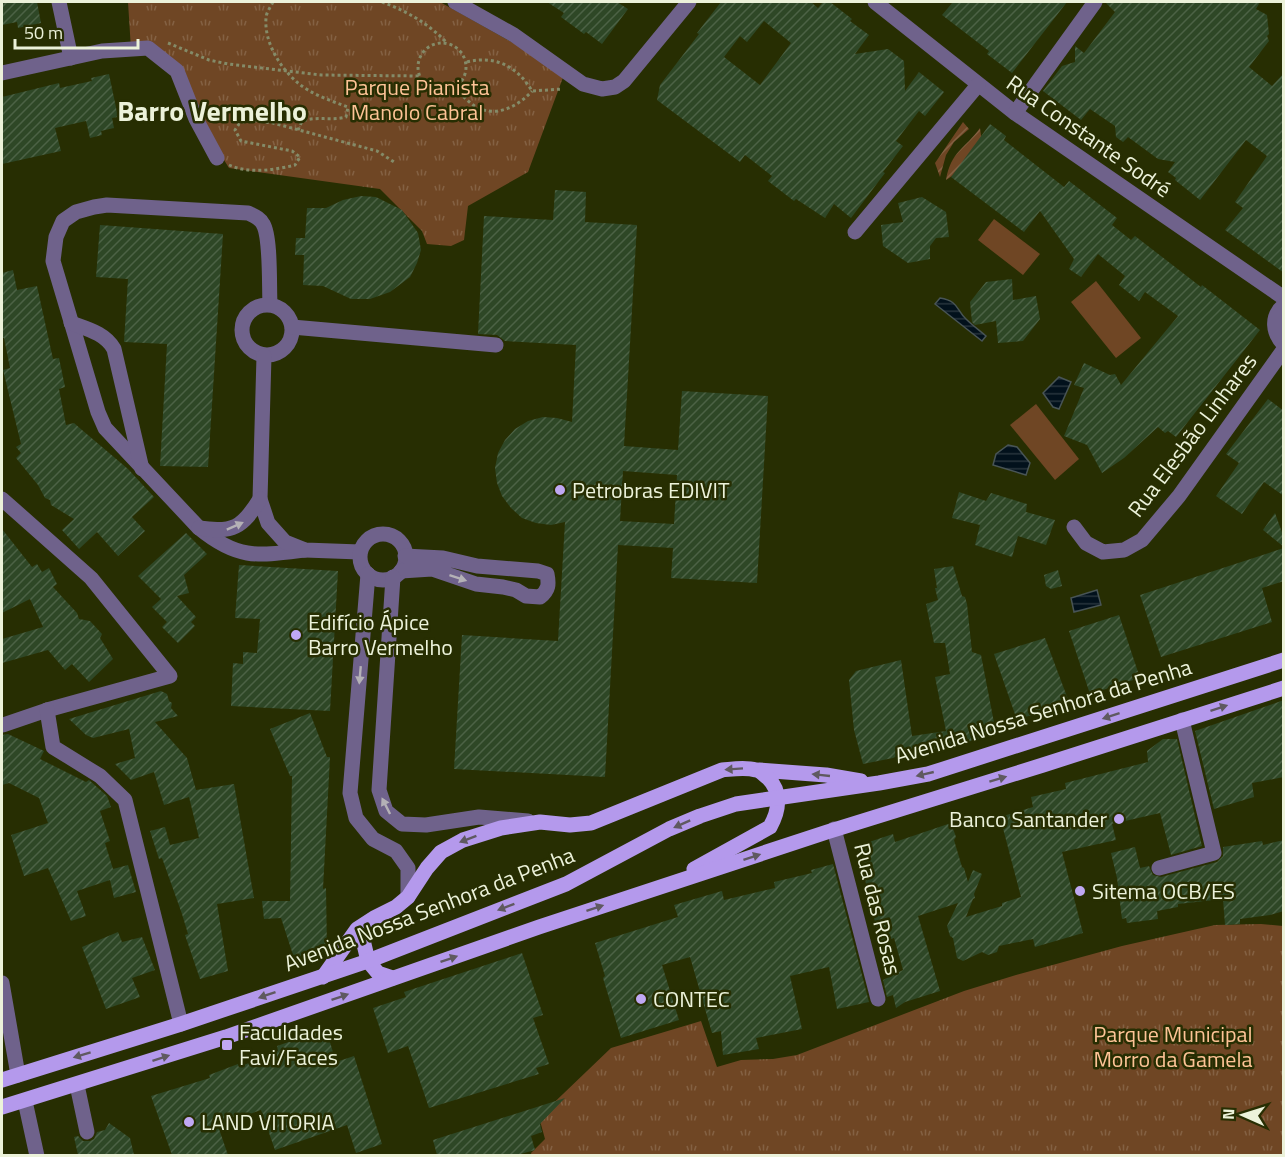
<svg xmlns="http://www.w3.org/2000/svg" width="1285" height="1157" viewBox="0 0 1285 1157" font-family="'Titillium Web',sans-serif">
<style>
.grass{fill:#6f4624}
.park{fill:url(#park-tufts)}
.garden{fill:url(#garden-furrows)}
.water{fill:url(#water-rules);stroke:#485455;stroke-width:1.5}
.building{fill:url(#building-hatch);fill-rule:evenodd}
.lines{fill:none;stroke-linecap:round;stroke-linejoin:round}
.path{stroke:#848b68;stroke-width:3;stroke-dasharray:3 3;stroke-linecap:butt}
.minor{stroke:#6f628b;stroke-width:15}
.major{stroke:#b499ec;stroke-width:15}
.oneway{fill:#b4b1b6}
.oneway2{fill:#5f5960}
.poi-dot{fill:#c0a8f3;stroke:#272e02;stroke-width:2}
.labels{text-anchor:middle;stroke-width:5;stroke-linejoin:round;paint-order:stroke}
.park-label{font-size:22px;fill:#fec396;stroke:#272e02}
.street-label{font-size:22px;fill:#ecf2da;stroke:#272e02}
.poi-label{font-size:22px;fill:#ecf2da;stroke:#272e02;text-anchor:start}
.district-label{font-size:28px;font-weight:bold;fill:#ecf2da;stroke:#272e02}
</style>
<defs>
<pattern id="park-tufts" width="24" height="20" patternUnits="userSpaceOnUse" patternTransform="scale(1.5)"><rect width="24" height="20" fill="#6f4624"/><path d="M3 7l-1-3M5 7V3M7 7l1-3M15 17l-1-3M17 17v-4M19 17l1-3" fill="none" stroke="#846143"/></pattern>
<pattern id="garden-furrows" width="10" height="10" patternUnits="userSpaceOnUse" patternTransform="scale(1.5)"><rect width="10" height="10" fill="#6f4624"/><path d="M-1 1l2-2M0 10L10 0M9 11l2-2" fill="none" stroke="#846143"/></pattern>
<pattern id="water-rules" width="6" height="5" patternUnits="userSpaceOnUse" patternTransform="scale(1.5)"><rect width="6" height="5" fill="#02111c"/><path d="M0 2.5h6" fill="none" stroke="#27343c"/></pattern>
<pattern id="building-hatch" width="6" height="6" patternUnits="userSpaceOnUse" patternTransform="scale(1.5)"><rect width="6" height="6" fill="#2e4726"/><path d="M-1 1l2-2M0 6l6-6M5 7l2-2" fill="none" stroke="#4c6245"/></pattern>
</defs>
<rect width="100%" height="100%" fill="#272e02"/>
<g class="grass">
<polygon points="994,219 1040,254 1023,275 978,240"/>
<polygon points="1096,281 1141,338 1116,358 1071,302"/>
<polygon points="1036,404 1079,459 1055,480 1010,425"/>
</g>
<g class="park">
<polygon points="128,2 440,2 565,72 528,172 468,206 464,240 451,246 427,244 422,231 380,189 229,168 162,60 131,49"/>
<polygon points="1261,924 1283,926 1283,1155 532,1156 531,1153 545,1139 539,1117 611,1048 701,1021 717,1067 741,1060 773,1059 797,1055 964,991 1016,975 1122,946 1215,925"/>
</g>
<g class="garden">
<polygon points="963,122 969,129 954,142 946,155 940,177 935,163"/>
<path d="M980 128 983 151 978 159 946 180C951 151 965 149 980 128Z"/>
</g>
<g class="water">
<path d="M940 298C959 301 956 310 966 319 972 325 979 330 986 336L982 341 935 304Z"/>
<polygon points="1059,377 1071,382 1059,409 1053,407 1043,393"/>
<polygon points="1008,445 1017,447 1030,463 1026,475 993,465 996,454"/>
<polygon points="1097,590 1101,605 1074,612 1071,598"/>
</g>
<g class="building">
<polygon points="2,2 37,2 41,23 18,28 17,22 2,25"/>
<polygon points="547,2 617,2 628,9 602,44 586,32 584,34 561,17 564,13"/>
<path d="M721 2H811L818 8 823 2H830L852 19 850 21 869 35 855 54 888 49 904 61 905 91 919 72 944 92 925 116 919 111 896 141 903 146 883 172 885 173 851 218 834 204 825 218 796 199 794 201 768 181 772 176 745 155 740 162 657 100 660 85 699 34 697 33ZM764 21 791 43 760 85 724 57 740 36 747 42Z"/>
<polygon points="953,2 1067,2 1012,73 987,54 989,51 942,15"/>
<polygon points="1105,2 1260,2 1256,9 1267,15 1269,34 1267,36 1269,41 1249,67 1272,86 1284,73 1284,273 1225,230 1243,208 1235,202 1267,156 1246,140 1200,200 1175,180 1176,178 1168,172 1175,162 1158,159 1128,137 1123,142 1116,137 1115,126 1090,109 1081,120 1043,91 1062,66 1075,62 1075,46 1084,53 1115,12"/>
<polygon points="109,74 118,117 112,118 114,128 101,131 102,135 90,138 86,121 55,128 61,151 2,164 2,97 59,83 60,88 78,84 92,81 91,78"/>
<polygon points="990,124 1006,136 1004,140 1064,187 1069,181 1117,218 1112,225 1131,240 1135,236 1201,287 1202,285 1260,330 1176,437 1168,431 1165,433 1158,427 1124,458 1102,473 1087,445 1064,436 1084,388 1074,385 1084,363 1110,375 1115,374 1121,385 1178,316 1145,292 1139,301 1119,285 1125,276 1098,254 1081,277 1069,269 1074,259 1040,211 1024,232 951,177"/>
<path d="M555 190 586 192 585 222 637 225 624 446 678 450 682 391 768 396 757 583 671 578 673 548 618 545 605 777 454 769 462 635 558 641 565 522 551 525 536 523 522 518 511 508 502 496 497 483 495 468 498 453 505 440 515 429 528 421 543 417 557 418 572 422 576 345 505 341 497 335 478 334 484 216 553 220ZM623 471 677 475 674 524 620 521Z"/>
<polygon points="361,196 376,197 402,210 418,233 421,250 417,263 410,277 390,292 370,299 351,299 323,286 303,285 304,255 295,255 296,238 305,238 307,208 326,208 343,200"/>
<polygon points="922,197 946,212 949,237 936,238 930,246 930,259 908,263 883,246 881,225 903,222 898,203"/>
<polygon points="100,225 223,234 208,467 160,466 167,344 124,342 128,279 96,277"/>
<polygon points="13,270 17,290 37,286 53,359 59,358 65,387 59,389 66,425 74,423 82,430 128,469 154,497 132,517 145,531 118,556 97,532 79,549 62,530 74,519 51,505 50,500 45,498 38,485 16,458 21,453 16,447 21,444 3,370 10,368 4,338 2,338 2,273"/>
<polygon points="1012,279 1013,300 1036,296 1040,319 1023,341 998,343 996,321 975,325 972,322 970,302 986,282"/>
<polygon points="1268,399 1284,411 1284,496 1264,482 1242,514 1216,496 1239,463 1226,454"/>
<polygon points="959,492 986,501 991,493 1027,504 1026,512 1055,520 1046,545 1018,536 1012,557 975,545 980,525 952,518"/>
<polygon points="1275,513 1284,538 1284,547 1263,530"/>
<polygon points="2,529 32,567 37,564 42,572 49,568 57,584 53,587 77,613 79,619 90,621 102,634 100,638 113,659 89,682 72,664 65,670 48,650 2,663 2,639 43,627 30,599 2,613"/>
<polygon points="186,533 207,554 184,575 189,593 177,596 196,617 191,622 195,626 178,643 162,627 167,622 152,607 161,599 138,576"/>
<polygon points="1284,548 1284,581 1262,588 1272,622 1161,657 1140,595"/>
<polygon points="239,565 338,571 330,711 231,706 233,663 243,664 243,652 257,653 260,619 235,618"/>
<polygon points="953,566 962,596 965,597 967,604 972,652 981,655 996,733 949,748 928,750 927,743 893,758 863,764 854,730 849,680 856,671 901,660 912,736 946,731 935,677 950,674 945,643 934,643 926,604 938,600 935,588 937,588 934,569"/>
<polygon points="1058,570 1062,586 1051,589 1046,586 1044,575"/>
<polygon points="1119,615 1140,678 1120,684 1111,690 1109,688 1090,694 1069,631"/>
<polygon points="1045,638 1069,702 1017,720 994,654"/>
<polygon points="161,691 167,694 169,701 172,703 171,708 178,716 155,722 187,758 196,790 234,784 254,898 217,904 228,971 200,979 185,935 188,934 182,914 162,858 159,859 150,831 165,827 170,845 199,838 189,797 164,805 154,772 131,780 115,764 135,758 129,729 93,738 86,735 69,719"/>
<polygon points="1284,700 1284,777 1252,783 1254,797 1214,809 1195,731"/>
<polygon points="310,713 327,757 330,757 323,889 326,888 327,951 295,961 281,918 264,919 262,901 290,901 292,776 290,776 270,729"/>
<polygon points="8,734 44,751 40,759 86,782 89,780 107,796 111,807 100,811 110,841 105,843 113,869 128,865 136,892 114,898 110,880 77,891 86,916 71,921 48,868 24,876 11,835 48,823 39,798 9,783 2,785 2,735"/>
<polygon points="1163,739 1177,739 1202,846 1171,855 1160,813 1112,824 1116,840 1062,852 1083,933 1035,947 1033,939 999,946 997,952 988,955 982,952 963,961 957,958 953,938 950,936 947,926 958,903 918,916 940,991 905,1002 896,1008 893,995 887,997 883,980 903,970 894,938 880,943 857,846 893,834 895,842 951,823 956,837 954,840 962,867 964,868 968,882 973,870 982,874 974,894 975,898 973,899 966,917 1002,906 1002,903 1021,897 1000,817 1033,807 1031,797 1066,789 1065,783 1148,762 1147,751"/>
<polygon points="1284,840 1284,911 1270,915 1240,919 1240,924 1225,925 1223,899 1178,904 1178,907 1157,911 1158,919 1127,923 1126,918 1122,919 1117,878 1111,853 1135,847 1140,868 1149,866 1153,875 1161,877 1217,862 1223,856 1223,847 1262,841 1263,845"/>
<polygon points="833,864 869,1002 837,1009 829,967 790,976 802,1029 756,1038 759,1049 723,1055 721,1031 712,1033 690,957 662,965 679,1020 621,1038 603,978 605,976 595,943 678,917 674,905 722,891 724,900 775,888 774,882 812,873 811,870"/>
<polygon points="118,932 122,942 142,937 155,970 132,978 140,997 106,1009 82,947"/>
<polygon points="522,953 543,1015 533,1018 549,1064 536,1068 539,1074 429,1108 408,1046 388,1053 373,1008 406,997 404,992"/>
<polygon points="326,1029 336,1062 354,1056 382,1144 356,1153 347,1125 275,1150 261,1110 218,1126 228,1155 172,1155 151,1096 210,1078 209,1075 238,1064 239,1067 278,1051 277,1046"/>
<polygon points="565,1098 540,1124 542,1132 531,1136 535,1150 517,1155 437,1155 433,1140"/>
<polygon points="109,1123 130,1138 134,1155 78,1155 74,1137 78,1136 83,1141 90,1141 94,1139 97,1132 105,1130"/>
</g>
<g class="lines">
<g class="path">
<path d="M273 2C271 6 266 13 266 18 264 42 280 68 298 83 311 94 331 101 348 107L346 117C331 121 317 116 302 121L298 130"/>
<path d="M382 2C405 10 429 24 446 42"/>
<polyline points="168,43 209,60 228,64 321,75 419,76"/>
<circle cx="442" cy="67" r="24"/>
<path d="M467 62C495 55 517 66 532 91L562 89"/>
<path d="M455 88C462 95 468 102 476 107 496 118 519 106 532 91"/>
<path d="M229 165C249 174 275 170 295 165L300 157 292 151 241 141 235 130 239 124 248 120 273 123 377 151 394 162"/>
</g>
<g class="minor">
<polyline points="59,2 71,58"/>
<polyline points="455,2 514,35 583,84 602,89 615,87 624,81 689,2"/>
<polyline points="875,2 1015,113 1284,298"/>
<polyline points="2,73 102,51 148,48 177,71 196,119 217,158"/>
<polyline points="1015,113 1095,2"/>
<polyline points="855,232 978,85"/>
<path d="M270 304C269 287 271 237 263 224 260 218 254 216 248 213L107 205 94 207 76 212 63 221 56 237 53 261 98 412 105 428 199 528C238 560 258 556 305 550"/>
<circle cx="267" cy="330" r="25"/>
<path d="M1284 305C1270 317 1273 333 1284 345"/>
<path d="M71 323C87 329 105 333 114 349L142 469"/>
<polyline points="292,327 496,345"/>
<polyline points="264,356 260,499 268,523 285,542 305,550 360,552"/>
<polyline points="2,499 91,578 170,676 47,710 3,725"/>
<polyline points="1074,527 1086,543 1103,552 1124,550 1142,540 1179,496 1284,349"/>
<path d="M199 528C233 533 242 528 260 499"/>
<circle cx="383" cy="557" r="23"/>
<path d="M401 571 432 569 476 584 503 587 516 590 526 596 540 597C549 590 549 584 547 574L538 571 477 566 443 558 405 556"/>
<polyline points="368,574 350,793 356,818 373,839 396,851 408,868 408,897"/>
<polyline points="393,577 379,790 386,811 402,824 426,825 479,817 528,821"/>
<polyline points="47,710 53,747 100,776 125,800 181,1024"/>
<polyline points="834,829 878,999"/>
<polyline points="1159,868 1214,853 1182,720"/>
<polyline points="2,983 18,1075"/>
<polyline points="77,1085 87,1132"/>
<polyline points="25,1101 37,1156"/>
</g>
<g class="major">
<polyline points="759,770 826,775 861,781"/>
<polyline points="372,920 364,930 363,940 368,961 378,973 393,978"/>
<path d="M323 977 357 929 374 918 396 907 408 897 427 868 441 852 463 840 501 828 540 822 570 825 591 823 722 770C734 769 745 767 756 770 761 771 764 775 768 778 782 792 779 811 770 827L694 869"/>
<polyline points="2,1080 181,1024 368,961 566,884 669,829 700,816 736,804 879,783 928,774 1284,660"/>
<polyline points="2,1107 226,1037 539,927 827,832 1043,765 1284,688"/>
</g>
</g>
<defs><path id="oneway-solid" d="M-6-.8H1V-3.2L6.5 0L1 3.2V.8H-6Z" transform="scale(1.5)"/></defs>
<g class="oneway">
<use href="#oneway-solid" transform="translate(235 526) rotate(-24)"/>
<use href="#oneway-solid" transform="translate(458 578) rotate(18)"/>
<use href="#oneway-solid" transform="translate(360 675) rotate(95)"/>
<use href="#oneway-solid" transform="translate(386 806) rotate(-117)"/>
</g>
<g class="oneway2">
<use href="#oneway-solid" transform="translate(1219 708) rotate(-18)"/>
<use href="#oneway-solid" transform="translate(1111 716) rotate(162)"/>
<use href="#oneway-solid" transform="translate(734 769) rotate(176)"/>
<use href="#oneway-solid" transform="translate(925 774) rotate(167)"/>
<use href="#oneway-solid" transform="translate(821 775) rotate(-174)"/>
<use href="#oneway-solid" transform="translate(998 779) rotate(-17)"/>
<use href="#oneway-solid" transform="translate(682 824) rotate(156)"/>
<use href="#oneway-solid" transform="translate(468 839) rotate(159)"/>
<use href="#oneway-solid" transform="translate(752 857) rotate(-18)"/>
<use href="#oneway-solid" transform="translate(506 907) rotate(159)"/>
<use href="#oneway-solid" transform="translate(595 908) rotate(-18)"/>
<use href="#oneway-solid" transform="translate(449 959) rotate(-19)"/>
<use href="#oneway-solid" transform="translate(267 995) rotate(161)"/>
<use href="#oneway-solid" transform="translate(340 997) rotate(-19)"/>
<use href="#oneway-solid" transform="translate(82 1055) rotate(163)"/>
<use href="#oneway-solid" transform="translate(161 1058) rotate(-18)"/>
</g>
<g class="poi-dot">
<circle cx="560" cy="490" r="6"/>
<circle cx="296" cy="635" r="6"/>
<circle cx="1119" cy="819" r="6"/>
<circle cx="1080" cy="891" r="6"/>
<circle cx="641" cy="999" r="6"/>
<rect x="221" y="1039" width="12" height="12" rx="3"/>
<circle cx="189" cy="1122" r="6"/>
</g>
<g class="labels">
<g class="park-label">
<text x="417" y="95">Parque Pianista<tspan x="417" dy="25">Manolo Cabral</tspan></text>
<text x="1173" y="1042">Parque Municipal<tspan x="1173" dy="25">Morro da Gamela</tspan></text>
</g>
<g class="street-label">
<text transform="translate(1089 136) rotate(35)" y="8">Rua Constante Sodré</text>
<text transform="translate(1192 435) rotate(-53)" y="8">Rua Elesbão Linhares</text>
<text transform="translate(1043 711) rotate(-17)" y="8">Avenida Nossa Senhora da Penha</text>
<text transform="translate(429 909) rotate(-21)" y="8">Avenida Nossa Senhora da Penha</text>
<text transform="translate(878 909) rotate(76)" y="8">Rua das Rosas</text>
</g>
<g class="poi-label">
<text x="572" y="498">Petrobras EDIVIT</text>
<text x="308" y="630">Edifício Ápice<tspan x="308" dy="25">Barro Vermelho</tspan></text>
<text x="1107" y="827" text-anchor="end">Banco Santander</text>
<text x="1092" y="899">Sitema OCB/ES</text>
<text x="653" y="1007">CONTEC</text>
<text x="239" y="1040">Faculdades<tspan x="239" dy="25">Favi/Faces</tspan></text>
<text x="201" y="1130">LAND VITORIA</text>
</g>
<g class="district-label">
<text x="212" y="121">Barro Vermelho</text>
</g>
</g>
<rect width="1285" height="1157" fill="none" stroke="#ecf2da" stroke-width="6"/>
<g transform="translate(1243 1115) rotate(273)" stroke="#272e02" stroke-width="4.5" paint-order="stroke">
<path d="M0-4.5L10 22L0 15L-10 22Z" fill="#ecf2da"/>
<text y="-9" font-size="16" font-weight="bold" text-anchor="middle" fill="#ecf2da">N</text>
</g>
<path d="M15 39v9h123v-9" fill="none" stroke="#ecf2da" stroke-width="3"/>
<text x="24" y="39" font-size="18" fill="#ecf2da" stroke="#272e02" stroke-width="4.5" paint-order="stroke">50 m</text>
</svg>
